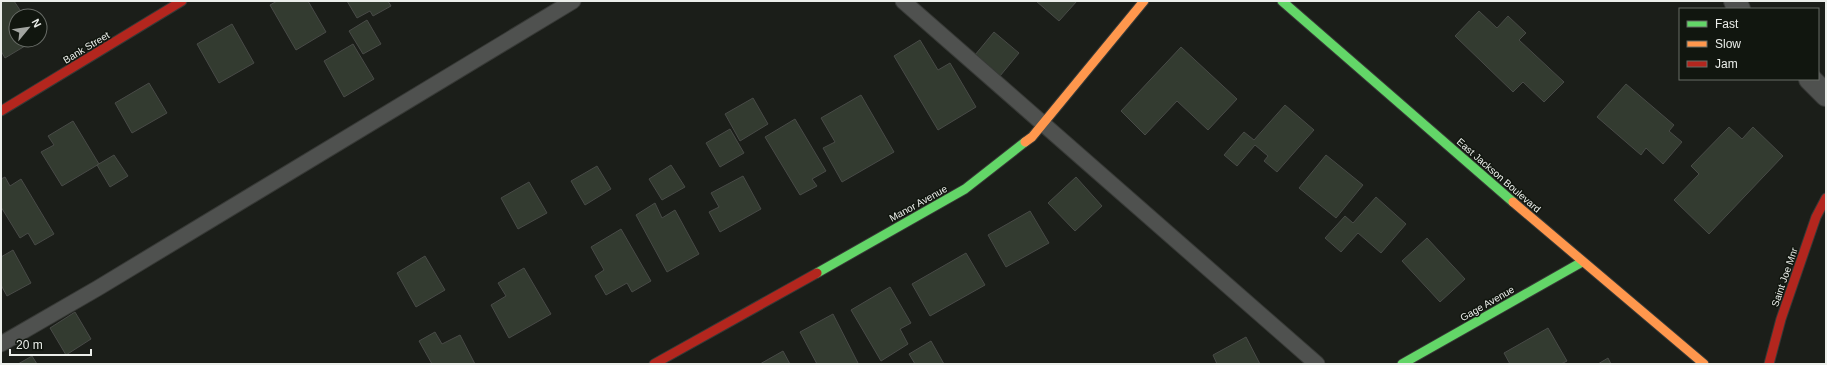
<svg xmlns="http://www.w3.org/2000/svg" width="1827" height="365" viewBox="0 0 1827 365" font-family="Arial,sans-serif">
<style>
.building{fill:#333b30;stroke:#484a47}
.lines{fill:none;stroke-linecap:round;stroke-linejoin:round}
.lane-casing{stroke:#373936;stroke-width:17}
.street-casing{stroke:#373936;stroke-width:24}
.fast-casing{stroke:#373936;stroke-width:11}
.slow-casing{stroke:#373936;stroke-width:11}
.jam-casing{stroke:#373936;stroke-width:11}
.lane{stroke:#4f514f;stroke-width:15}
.street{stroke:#4f514f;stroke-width:22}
.fast{stroke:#63d668;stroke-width:9}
.slow{stroke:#ff974d;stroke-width:9}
.jam{stroke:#b3261e;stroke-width:9}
.labels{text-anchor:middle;stroke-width:3;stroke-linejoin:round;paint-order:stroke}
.street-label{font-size:10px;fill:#ebeeea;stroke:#11160f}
</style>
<rect width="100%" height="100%" fill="#1b1e19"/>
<g class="building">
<polygon points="1,1 14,1 24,16 16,16 16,40 35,40 5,58 1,51"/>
<polygon points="277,1 308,1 326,32 296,50 270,5"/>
<polygon points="347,1 388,1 391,6 373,16 370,11 357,18"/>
<polygon points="1036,1 1077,1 1059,21"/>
<polygon points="1479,11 1497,28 1508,16 1526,33 1519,40 1564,82 1544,102 1523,82 1513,92 1455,36"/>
<polygon points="367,20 381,44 363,54 349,31"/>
<polygon points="232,24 254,63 219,83 197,44"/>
<polygon points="994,32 1019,53 1000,76 975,55"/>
<polygon points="920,40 938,70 950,63 976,107 938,130 894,56"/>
<polygon points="353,44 374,79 344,97 324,61"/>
<polygon points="1181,47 1237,99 1208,130 1177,101 1145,135 1121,111"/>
<polygon points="149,83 167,113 132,133 115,103"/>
<polygon points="1626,84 1674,125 1669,131 1682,142 1663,164 1646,148 1641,155 1597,117"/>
<polygon points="861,95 894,152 842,182 823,148 835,142 821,118"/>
<polygon points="753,98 768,124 740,141 725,114"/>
<polygon points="1285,105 1314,130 1277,172 1264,161 1268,156 1255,145 1237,166 1224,155 1244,132 1254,140"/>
<polygon points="795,119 826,171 812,179 817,186 800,195 765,137"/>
<polygon points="73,121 99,164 62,186 41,152 54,145 48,136"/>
<polygon points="1729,127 1742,139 1753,127 1783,156 1709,234 1674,200 1699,174 1691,166"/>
<polygon points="730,129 744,153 720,167 706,143"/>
<polygon points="114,155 128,176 110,187 97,165"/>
<polygon points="1326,155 1363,185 1336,218 1299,188"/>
<polygon points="671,165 685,187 662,200 649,179"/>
<polygon points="597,166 611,189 585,205 571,181"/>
<polygon points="743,176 761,209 720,232 709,212 719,207 711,193"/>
<polygon points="5,177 10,186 21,179 54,234 35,245 28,233 20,238 1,207 1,179"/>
<polygon points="1076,177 1102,206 1075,231 1048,203"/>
<polygon points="529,182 547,213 518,229 501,198"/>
<polygon points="1376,197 1406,224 1381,253 1358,233 1341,252 1325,238 1345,216 1353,223"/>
<polygon points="655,203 662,218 675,210 699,254 667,272 636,215"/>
<polygon points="1030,211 1049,243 1006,267 988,235"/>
<polygon points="621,229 651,281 632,292 627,283 606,295 595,276 604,270 591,247"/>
<polygon points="1427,238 1465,279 1440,302 1402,261"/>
<polygon points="13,250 31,283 7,296 1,285 1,257"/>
<polygon points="966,253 985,285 930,316 912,284"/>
<polygon points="425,256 445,290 416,307 397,273"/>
<polygon points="524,268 551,314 509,338 491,305 506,296 498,283"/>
<polygon points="890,287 911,323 900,329 908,344 881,361 851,310"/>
<polygon points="75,312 91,339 66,355 50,328"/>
<polygon points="833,314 858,363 856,364 817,364 800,332"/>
<polygon points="1548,328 1567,361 1561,364 1510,364 1504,353"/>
<polygon points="435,332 442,344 460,335 475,364 432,364 419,341"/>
<polygon points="1246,337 1260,364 1217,364 1213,355"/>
<polygon points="931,341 944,364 915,364 909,354"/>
<polygon points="783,351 790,364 760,364"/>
<polygon points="32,356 37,364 18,364"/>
<polygon points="1608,358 1611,364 1598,364"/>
</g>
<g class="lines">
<g class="lane-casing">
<g id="lane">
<polyline points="903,1 1317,364"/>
<polyline points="1,344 98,288 573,1"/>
</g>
</g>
<g class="street-casing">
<g id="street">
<polyline points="1735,1 1739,9"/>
<polyline points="1810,79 1826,95"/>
</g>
</g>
<g class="fast-casing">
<g id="fast">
<polyline points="1282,1 1513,202"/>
<polyline points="817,273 965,189 1025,142"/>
<polyline points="1402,364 1582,262"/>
</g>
</g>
<g class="slow-casing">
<g id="slow">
<polyline points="1025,142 1032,137 1144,1"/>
<polyline points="1513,202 1704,364"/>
</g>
</g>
<g class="jam-casing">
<g id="jam">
<polyline points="1,111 182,1"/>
<polyline points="654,364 817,273"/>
<polyline points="1769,364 1781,319 1816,217 1826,198"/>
</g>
</g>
<use href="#lane" class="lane"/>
<use href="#street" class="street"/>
<use href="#fast" class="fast"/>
<use href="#slow" class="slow"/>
<use href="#jam" class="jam"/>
</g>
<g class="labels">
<g class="street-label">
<text transform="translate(86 47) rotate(-31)" y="4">Bank Street</text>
<text transform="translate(1499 175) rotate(41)" y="4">East Jackson Boulevard</text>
<text transform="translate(918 203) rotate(-29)" y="4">Manor Avenue</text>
<text transform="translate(1784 277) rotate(-71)" y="4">Saint Joe Mnr</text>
<text transform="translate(1487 303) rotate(-30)" y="4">Gage Avenue</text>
</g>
</g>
<rect width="1827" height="365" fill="none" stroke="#ebeeea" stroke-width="4"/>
<rect x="1679" y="8" width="140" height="72" fill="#11160f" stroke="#686c67"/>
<rect x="1687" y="21" width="20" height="6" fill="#63d668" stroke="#686c67"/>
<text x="1715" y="28" font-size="12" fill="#ebeeea">Fast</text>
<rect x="1687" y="41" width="20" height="6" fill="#ff974d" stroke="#686c67"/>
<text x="1715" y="48" font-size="12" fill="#ebeeea">Slow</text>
<rect x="1687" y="61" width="20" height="6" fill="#b3261e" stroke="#686c67"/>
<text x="1715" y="68" font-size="12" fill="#ebeeea">Jam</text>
<g transform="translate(28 28) rotate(61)"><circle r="19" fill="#11160f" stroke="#686c67"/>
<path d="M0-3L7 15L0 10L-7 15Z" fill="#a2a5a1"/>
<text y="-6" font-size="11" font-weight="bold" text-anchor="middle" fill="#ebeeea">N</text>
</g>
<path d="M10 349v6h81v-6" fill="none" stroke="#ebeeea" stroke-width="2"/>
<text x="16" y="349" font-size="12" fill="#ebeeea" stroke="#11160f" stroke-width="3" paint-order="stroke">20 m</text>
</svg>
